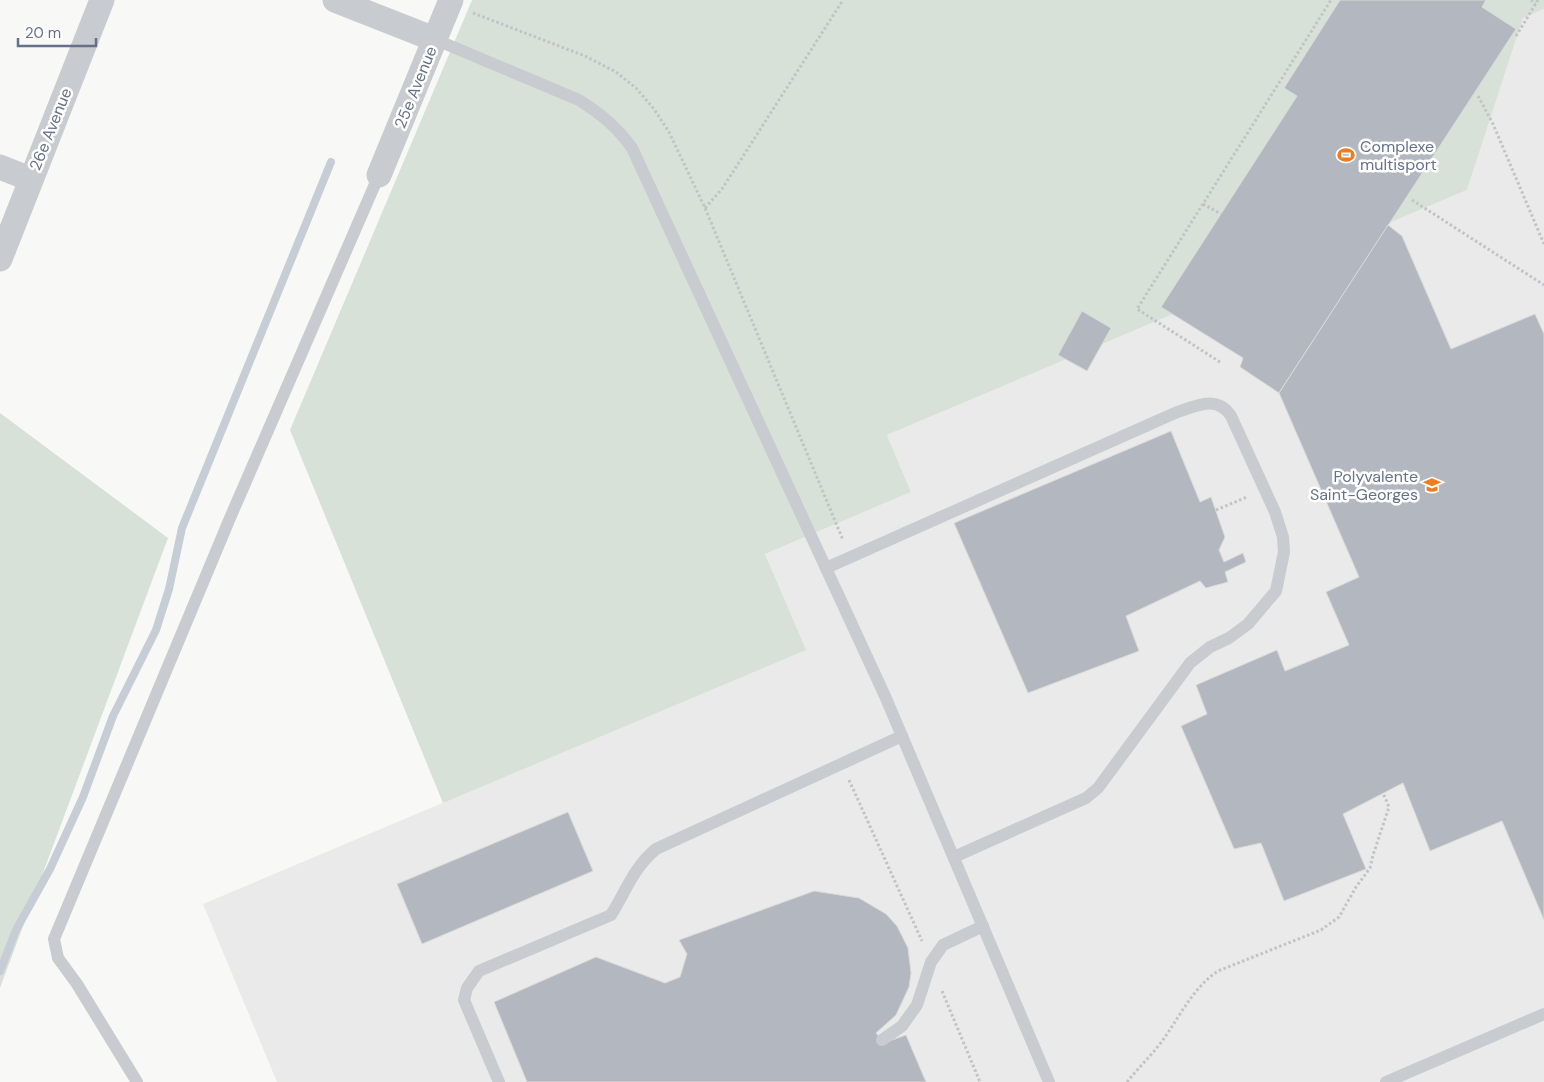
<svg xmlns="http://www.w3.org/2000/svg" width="1544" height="1082" viewBox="0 0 1544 1082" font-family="'DM Sans',sans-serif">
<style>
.built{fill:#e9eae9}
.green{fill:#d8e1d7}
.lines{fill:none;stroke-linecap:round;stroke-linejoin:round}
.stream{stroke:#c7cdd5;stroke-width:8}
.building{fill:#b3b7c0;stroke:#dadad8}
.path{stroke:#c2c3c6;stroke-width:3;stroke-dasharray:2.5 2.5;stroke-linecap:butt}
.lane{stroke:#c8cbcf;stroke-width:12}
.street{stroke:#c8cbcf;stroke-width:25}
.labels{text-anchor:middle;stroke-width:5;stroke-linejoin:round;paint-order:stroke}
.street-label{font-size:16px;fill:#667189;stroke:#fff}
.poi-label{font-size:16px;fill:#667189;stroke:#fff;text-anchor:start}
</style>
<rect width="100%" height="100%" fill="#f8f9f6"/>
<polygon class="built" points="1544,9 1544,1082 277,1082 203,904 805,650 765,554 911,492 887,435 1467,190 1523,18"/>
<g class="green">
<polygon points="472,0 1544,0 1544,9 1523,18 1467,190 887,435 911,492 765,554 806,650 443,803 290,430"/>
<polygon points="0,413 168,538 0,988"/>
</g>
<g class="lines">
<polyline class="stream" points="0,971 16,930 50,869 83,797 113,716 156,630 169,589 182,528 331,162"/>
</g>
<g class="building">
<polygon points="1340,0 1486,0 1482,7 1516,29 1279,393 1240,367 1243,358 1161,307 1297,96 1284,88"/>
<polygon points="1388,225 1402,236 1451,349 1535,314 1544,334 1544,920 1502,821 1430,851 1403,783 1343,814 1366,869 1284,901 1261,843 1234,849 1181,726 1207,714 1196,685 1277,650 1285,671 1349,645 1326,592 1359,577 1279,393"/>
<polygon points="1082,311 1111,328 1087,371 1058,355"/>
<polygon points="1171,431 1200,502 1211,497 1225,537 1219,550 1224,562 1243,553 1246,562 1225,572 1228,582 1206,588 1200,581 1126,616 1139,651 1028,693 954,523"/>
<polygon points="568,812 593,871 422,944 397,884"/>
<polygon points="814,891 859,898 886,914 897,926 908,948 911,973 909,987 896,1015 876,1033 884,1043 906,1035 926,1082 527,1082 494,1002 596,957 665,983 680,977 687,954 679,940"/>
</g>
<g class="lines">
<g class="path">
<polyline points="1531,0 1536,3"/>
<polyline points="473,13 585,56 616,72 636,88 654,109 669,132 705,208 843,540"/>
<polyline points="1516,36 1538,0"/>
<polyline points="1478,96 1493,124 1544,244"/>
<polyline points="1412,200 1544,285"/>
<polyline points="1203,204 1221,214"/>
<polyline points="705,208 722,189 843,0"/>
<polyline points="1220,362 1137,309 1331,0"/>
<polyline points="1216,510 1247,497"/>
<polyline points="849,780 922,941"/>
<polyline points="942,991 980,1082"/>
<path d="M1127 1082C1139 1067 1154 1053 1165 1037 1181 1014 1194 987 1218 971L1321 930 1339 917 1356 887 1370 868 1373 855 1389 807 1383 793"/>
</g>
<g class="lane">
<path d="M434 39 579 100C601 114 617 127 632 148L885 696 1049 1082"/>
<path d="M826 568 1175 413C1195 406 1217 394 1231 416L1275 512 1283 537 1284 552 1276 591 1248 624 1229 638 1210 647 1190 663 1098 788 1086 798 954 857"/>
<polyline points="882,1040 902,1026 917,1005 931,962 943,945 983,926"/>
<polyline points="137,1082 77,984 58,958 54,939 230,518 379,175"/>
<path d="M499 1082 464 1000 467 988 479 971 611 915C626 891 634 867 656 849L902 736"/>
<polyline points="1386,1082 1544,1014"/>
</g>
<g class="street">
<polyline points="335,0 434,39"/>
<polyline points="0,167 30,179"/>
<polyline points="379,175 451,0"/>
<polyline points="0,259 102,0"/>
</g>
</g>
<defs>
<g id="stadium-bare" transform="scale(1.35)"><path d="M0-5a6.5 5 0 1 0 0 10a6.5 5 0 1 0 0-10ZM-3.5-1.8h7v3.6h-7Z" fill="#ef7d1f" stroke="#fff" stroke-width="2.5" paint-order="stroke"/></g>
<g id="school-bare" transform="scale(1.35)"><path d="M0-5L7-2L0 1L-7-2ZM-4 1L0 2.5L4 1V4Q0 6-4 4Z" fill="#ef7d1f" stroke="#fff" stroke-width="2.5" paint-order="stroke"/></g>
</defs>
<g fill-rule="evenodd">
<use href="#stadium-bare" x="1346" y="155"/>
<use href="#school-bare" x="1432" y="485"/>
</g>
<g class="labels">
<g class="street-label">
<text transform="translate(415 87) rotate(-68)" y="6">25e Avenue</text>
<text transform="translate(50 129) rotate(-68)" y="6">26e Avenue</text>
</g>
<g class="poi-label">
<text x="1360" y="152">Complexe<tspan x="1360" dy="18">multisport</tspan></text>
<text x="1418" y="482" text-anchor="end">Polyvalente<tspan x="1418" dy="18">Saint-Georges</tspan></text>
</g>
</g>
<path d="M18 38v8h78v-8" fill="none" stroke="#667189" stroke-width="2.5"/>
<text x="25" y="38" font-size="15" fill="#667189" stroke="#ffffff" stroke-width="4" paint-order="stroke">20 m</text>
</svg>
